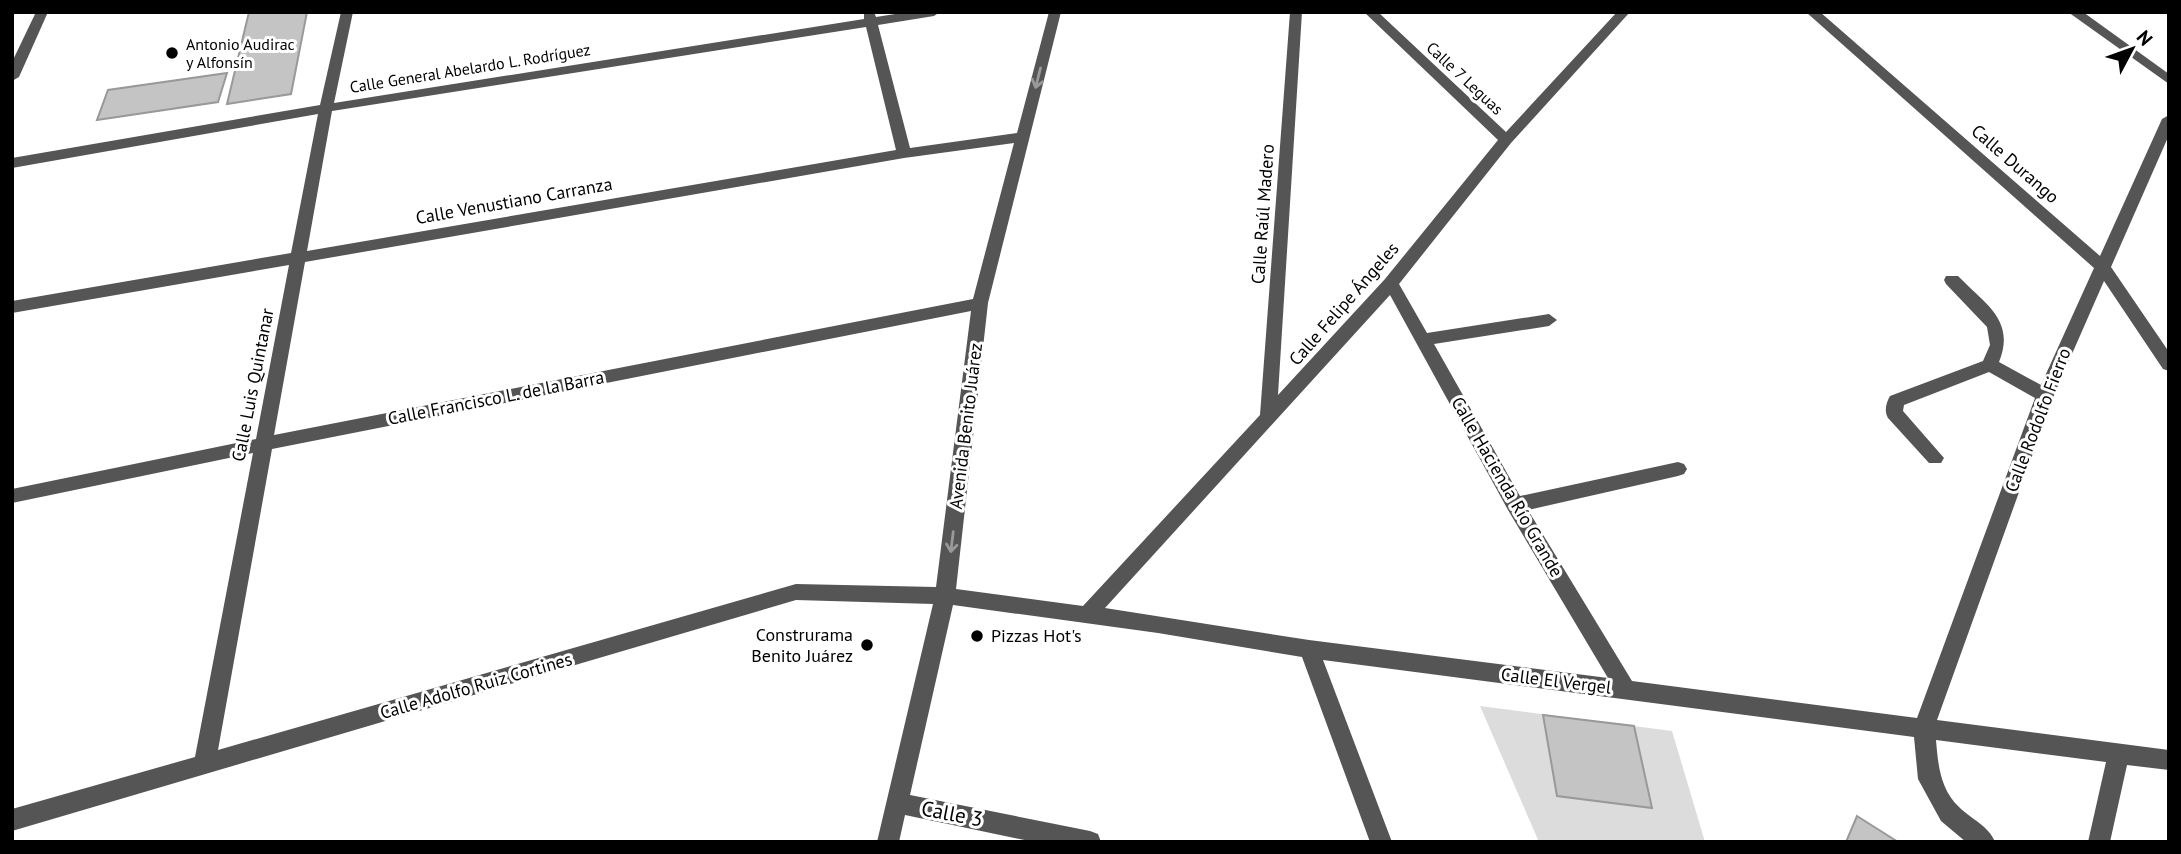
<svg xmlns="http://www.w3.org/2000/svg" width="2181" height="854" viewBox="0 0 2181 854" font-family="'PT Sans',sans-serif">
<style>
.green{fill:#dcdcdc}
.building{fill:#c4c4c4;stroke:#999;stroke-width:2}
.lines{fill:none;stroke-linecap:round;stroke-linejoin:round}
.minor{fill:#555;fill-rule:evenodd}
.oneway{stroke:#999}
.poi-dot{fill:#000;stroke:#fff;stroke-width:2.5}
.labels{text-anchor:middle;stroke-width:6;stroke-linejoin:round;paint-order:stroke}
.far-poi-label{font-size:16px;fill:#000;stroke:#fff;text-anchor:start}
.far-street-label{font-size:16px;fill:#000;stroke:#fff}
.street-label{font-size:18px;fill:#000;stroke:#fff}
.poi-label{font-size:18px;fill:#000;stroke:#fff;text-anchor:end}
.near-street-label{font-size:21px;fill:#000;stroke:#fff}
</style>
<rect width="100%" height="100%" fill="#fff"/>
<polygon class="green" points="1480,706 1672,731 1705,842 1539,842"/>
<g class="building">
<polygon points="249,12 307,12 291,94 227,104"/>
<polygon points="227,73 218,102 97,120 108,90"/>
<polygon points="1543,715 1634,726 1652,808 1557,796"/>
<polygon points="1857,816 1898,842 1846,842"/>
</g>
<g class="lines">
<g class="minor">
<polygon points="36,12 48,12 19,77 12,81 12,62"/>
<path d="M341 12H353L334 103 864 19V12H874L876 17 908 12H940L934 16 878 25 910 148 1017 133 1049 12H1061L988 303 956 589 1083 606 1260 415 1290 12H1302L1278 395 1385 279 1498 140 1364 12H1378L1506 132 1617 12H1630L1511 143 1399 284 1427 333 1549 314 1557 320 1549 326 1434 344 1520 496 1678 462 1684 464 1687 469 1684 474 1678 476 1528 510 1632 681 1917 718 2035 398 1989 372 1904 405 1903 411 1944 458 1941 463H1929L1888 418C1884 411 1886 403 1890 396L1983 361 1990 345 1987 327 1946 284 1944 280 1946 276H1958C1985 304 2016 320 1999 362L2041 385 2094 268 1806 12H1820L2100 256 2162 119 2169 115V135L2111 267 2169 352V371L2163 369 2104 281 2054 395 1937 720 2169 750V770L2127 765 2110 842H2088L2106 762 1936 740C1938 764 1940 789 1959 807 1971 819 1989 826 1995 842H1966L1941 821 1918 779 1914 737 1323 660 1392 842H1370L1302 657 1158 633 953 605 910 795 1090 831 1098 834 1101 842H1034L905 815 899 842H877L933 604 796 600 12 831V809L195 757 253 453 12 503V489L256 439 289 265 12 313V301L291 253 318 114 12 168V158L320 105ZM866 27 896 150 307 251 332 111ZM1014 143 973 299 274 435 305 262 904 158ZM1390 295 1508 510 1608 678 1309 640 1105 608ZM971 311 936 587 796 584 218 750 272 449Z"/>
<polygon points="2068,12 2083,12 2169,74 2169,84"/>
</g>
</g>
<defs><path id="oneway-shaft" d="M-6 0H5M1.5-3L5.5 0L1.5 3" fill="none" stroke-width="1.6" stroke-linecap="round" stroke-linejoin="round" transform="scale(1.75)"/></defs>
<g class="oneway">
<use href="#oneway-shaft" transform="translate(1038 78) rotate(104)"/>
<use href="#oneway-shaft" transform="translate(952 542) rotate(97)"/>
</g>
<g class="poi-dot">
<circle cx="172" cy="53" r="7"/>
<circle cx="977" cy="636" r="7"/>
<circle cx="867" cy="645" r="7"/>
</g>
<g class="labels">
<g class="far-poi-label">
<text x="186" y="50">Antonio Audirac<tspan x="186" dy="18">y Alfonsín</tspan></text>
</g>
<g class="far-street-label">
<text transform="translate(470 68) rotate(-9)" y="6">Calle General Abelardo L. Rodríguez</text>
<text transform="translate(1465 78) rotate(43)" y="6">Calle 7 Leguas</text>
</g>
<g class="street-label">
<text transform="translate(2015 164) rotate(41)" y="6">Calle Durango</text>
<text transform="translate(514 201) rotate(-10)" y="6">Calle Venustiano Carranza</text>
<text transform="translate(1263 214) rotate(-86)" y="6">Calle Raúl Madero</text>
<text transform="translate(1344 304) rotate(-49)" y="6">Calle Felipe Ángeles</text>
<text transform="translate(253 385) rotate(-79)" y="6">Calle Luis Quintanar</text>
<text transform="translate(496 398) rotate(-11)" y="6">Calle Francisco L. de la Barra</text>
<text transform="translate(2038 420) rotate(-69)" y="6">Calle Rodolfo Fierro</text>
<text transform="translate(966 426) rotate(-83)" y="6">Avenida Benito Juárez</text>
<text transform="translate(1507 487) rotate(60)" y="6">Calle Hacienda Río Grande</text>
<text transform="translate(1556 681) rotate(7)" y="6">Calle El Vergel</text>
<text transform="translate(476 686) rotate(-16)" y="6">Calle Adolfo Ruiz Cortines</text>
</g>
<g class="poi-label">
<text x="853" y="641">Construrama<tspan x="853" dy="21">Benito Juárez</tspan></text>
<text x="991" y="642" text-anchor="start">Pizzas Hot's</text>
</g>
<g class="near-street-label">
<text transform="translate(952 814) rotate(11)" y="7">Calle 3</text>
</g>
</g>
<rect width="2181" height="854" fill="none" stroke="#000000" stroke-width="28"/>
<g transform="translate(2132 49) rotate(49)" stroke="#ffffff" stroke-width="5" paint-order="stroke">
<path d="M0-5L12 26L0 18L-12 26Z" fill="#000000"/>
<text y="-10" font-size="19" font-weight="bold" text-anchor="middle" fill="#000000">N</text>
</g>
</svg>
